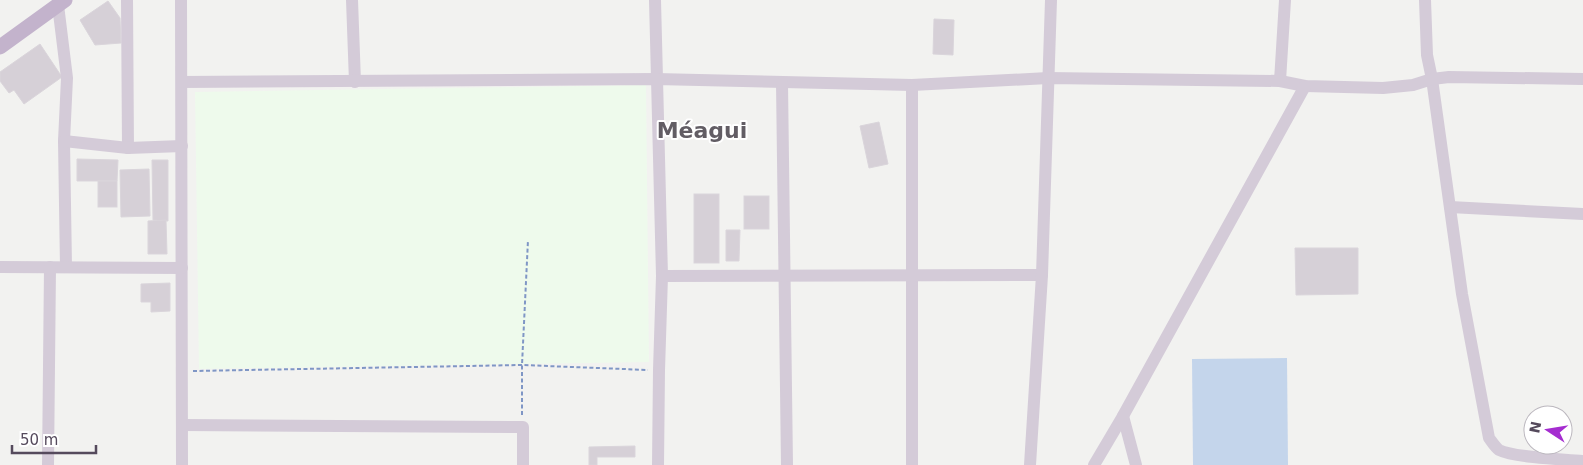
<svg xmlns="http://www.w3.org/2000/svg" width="1583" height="465" viewBox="0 0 1583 465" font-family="'DejaVu Sans',sans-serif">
<rect width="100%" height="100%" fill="#f2f2f0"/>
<path fill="#eefaec" d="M646,85L649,362L199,369L195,92Z"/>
<path fill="#c4d5eb" d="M1287,358L1288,465H1193L1192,359Z"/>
<g fill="#d6d0d7" stroke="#dad5db">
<path d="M108,1L120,18L121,43L95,45L80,20Z"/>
<path d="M934,19L954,20L953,55L933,54Z"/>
<path d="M40,44L62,77L24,104L14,90L9,93L0,81V72Z"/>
<path d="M879,122L888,164L869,168L860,126Z"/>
<path d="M77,159L118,160L117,181H77Z"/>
<path d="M152,160H168V221L153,220Z"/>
<path d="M149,169L150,216L121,217L120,170Z"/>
<rect x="98" y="181" width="19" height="26"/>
<rect x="694" y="194" width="25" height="69"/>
<rect x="744" y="196" width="25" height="33"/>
<path d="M166,220L167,254H148V221Z"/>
<path d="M726,230H740L739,261H726Z"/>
<path d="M1295,248H1358V294L1296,295Z"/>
<path d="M170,283V311L151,312V302H141V284Z"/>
<path d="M635,446V457H597V465H589V447Z"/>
</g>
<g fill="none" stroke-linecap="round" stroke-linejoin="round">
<g stroke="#7f96c5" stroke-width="2" stroke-dasharray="4 2.5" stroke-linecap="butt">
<path d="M193,371L522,365L648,370"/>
<path d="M522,415V365L528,240"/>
</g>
<g stroke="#d4cbd8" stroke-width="12">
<path d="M127,0L128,148"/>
<path d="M181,0L182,465"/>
<path d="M352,0L355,82"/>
<path d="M655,0L662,276L659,370L658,465"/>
<path d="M1425,0L1427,55L1432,79L1462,294L1489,438C1492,442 1495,447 1499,450C1515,458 1563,459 1583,461"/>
<path d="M58,5L67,78L64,141L66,267"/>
<path d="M1280,81L1305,86L1383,88L1413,85L1432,79L1449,77L1583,79"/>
<path d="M182,82L656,79L912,85L1048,78L1280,81L1285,0"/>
<path d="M782,83L787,465"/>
<path d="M912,85V465"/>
<path d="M64,141L128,148L182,146"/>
<path d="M1450,207L1583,214"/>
<path d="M0,267L182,268"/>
<path d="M662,276L1042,275"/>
<path d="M1123,416L1136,465"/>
<path d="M183,425L523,427V465"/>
<path d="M48,465L50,267"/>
<path d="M1030,465L1042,275L1051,0"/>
<path d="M1094,465L1123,416L1305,86"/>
</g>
<path stroke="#c3b3cc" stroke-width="15" d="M0,47L65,0"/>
</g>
<g text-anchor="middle" stroke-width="4" stroke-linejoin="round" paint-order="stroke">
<g font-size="22" font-weight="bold" fill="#625d64" stroke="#fff">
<text x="702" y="138">Méagui</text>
</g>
</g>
<g transform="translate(1548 430) rotate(282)"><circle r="24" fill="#ffffff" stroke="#bbb7be"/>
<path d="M0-4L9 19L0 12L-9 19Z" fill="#a52dd0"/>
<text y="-8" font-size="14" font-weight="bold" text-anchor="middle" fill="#554a5c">N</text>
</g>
<path d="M12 445v8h84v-8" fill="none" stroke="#554a5c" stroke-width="2.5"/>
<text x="20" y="445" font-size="15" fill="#554a5c" stroke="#ffffff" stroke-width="4" paint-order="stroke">50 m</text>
</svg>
